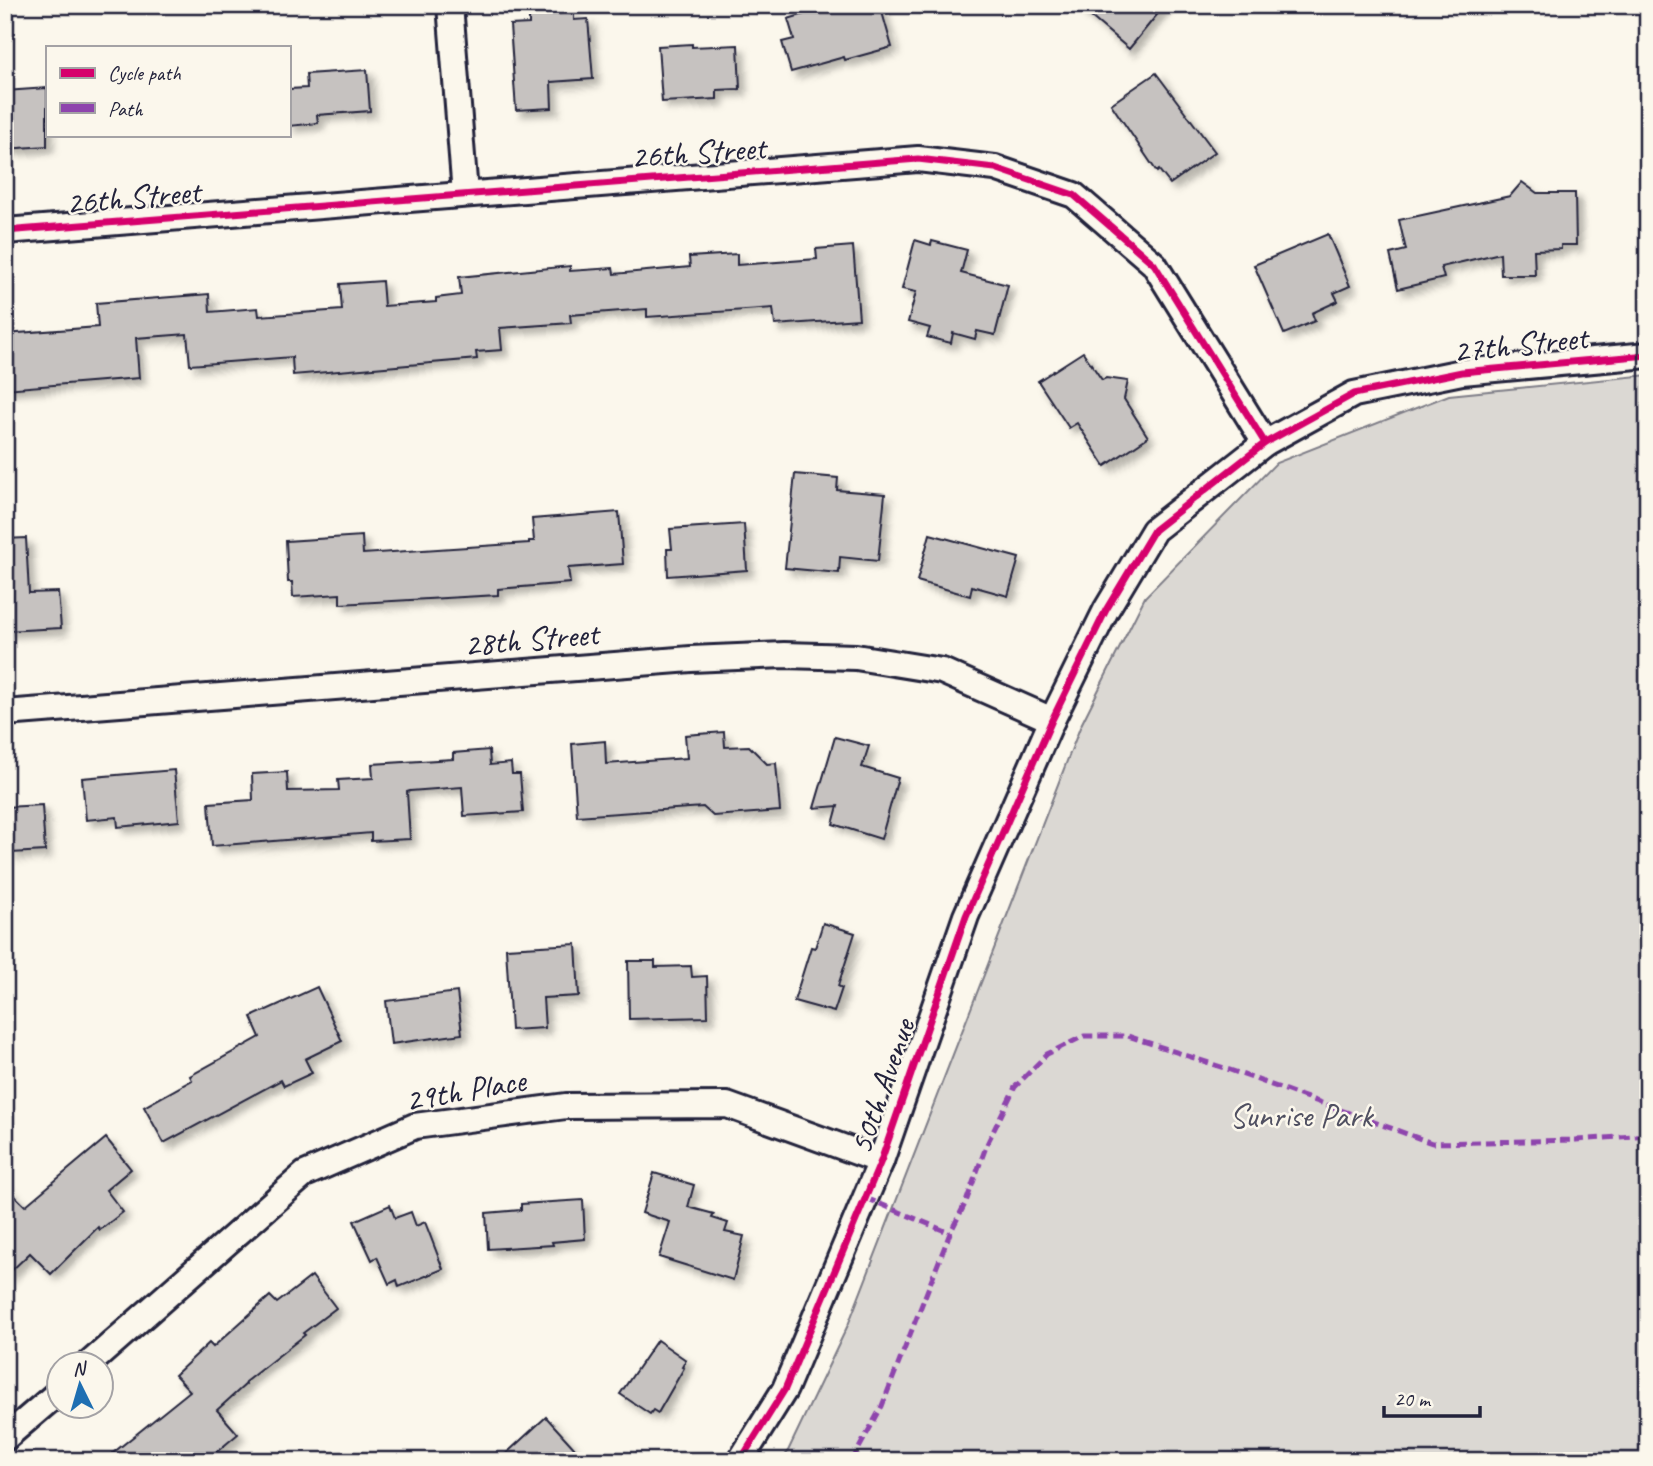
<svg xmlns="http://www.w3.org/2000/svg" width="1653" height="1466" viewBox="0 0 1653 1466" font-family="Caveat,sans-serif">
<defs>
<filter id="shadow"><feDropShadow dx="6" dy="6" stdDeviation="3.5" flood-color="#0004"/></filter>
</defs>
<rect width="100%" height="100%" fill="#fbf7ec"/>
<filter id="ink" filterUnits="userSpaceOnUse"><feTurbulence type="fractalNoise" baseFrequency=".0143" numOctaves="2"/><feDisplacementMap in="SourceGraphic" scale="14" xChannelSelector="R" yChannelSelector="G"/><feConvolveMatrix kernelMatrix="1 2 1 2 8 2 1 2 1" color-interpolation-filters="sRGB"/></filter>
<g filter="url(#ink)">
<path fill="#dbd8d3" stroke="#7e7d87" stroke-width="2" d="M1648,375V1461H781L787,1453L848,1325L1081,725L1145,597L1276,463L1449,395Z"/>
<g fill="#c6c2c0" stroke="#22223b" stroke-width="2" filter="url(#shadow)">
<path d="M834,5H880L892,47L845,60L844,57L791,72L782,42L794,39L788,19Z"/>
<path d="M1077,5H1165L1129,49Z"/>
<path d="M574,12V20L588,19L593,79L551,82L552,108L516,110L510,25L529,24V16Z"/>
<path d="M692,44V47L738,45L740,89L717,90V99L662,102L658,46Z"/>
<path d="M367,70L370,111L317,115L318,123L289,126V89L307,88L306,74Z"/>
<path d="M1156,73L1215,152L1170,184L1159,170L1157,172L1111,104Z"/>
<path d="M47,88V146L5,149V91Z"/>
<path d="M1522,182L1537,193H1575L1576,245H1561V249L1534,250L1535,275H1501L1500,253L1441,267L1444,278L1398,289L1390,254L1406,250L1399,220L1510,196Z"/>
<path d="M1328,234L1350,286L1334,293L1338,301L1312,313L1315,321L1284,334L1254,265Z"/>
<path d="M915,240L931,245L932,241L967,250L961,273L1008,285L995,335L977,331L975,339L953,333L951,343L927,337L930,328L908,322L916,292L902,289Z"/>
<path d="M853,246L859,319L775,325L773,308L647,317V309L570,315L571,323L500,328L502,350L476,352L477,359L293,375L292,357L190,365L187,334L136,338L139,378L5,389V334L98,327L96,303L209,294L210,312L258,308L259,316L342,310L340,284L382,281L384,306L436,302V298L461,295L459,277L570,266V271L613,268L614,274L690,267L689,257L737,254V265L817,259L816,249Z"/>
<path d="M1083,352L1102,380L1106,378L1128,381L1124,399L1148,437L1105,466L1077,423L1069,428L1038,381Z"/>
<path d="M795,474L838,478L837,490L885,494L878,561L840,557L839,573L785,568Z"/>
<path d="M619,512L623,564L568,568L570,583L498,589V595L340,604V594L293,597L292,582H288L286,541L362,536L363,554L529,543V541H534L532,519Z"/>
<path d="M744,524L747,570L668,576L667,549H672L670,529Z"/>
<path d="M930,534L1019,558L1008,596L972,586L970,596L917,581Z"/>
<path d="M26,538L29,593L58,592L61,628L5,631V539Z"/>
<path d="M724,732L725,747L749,746L767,764L776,763L780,811L713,816L703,807L577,816L572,744L605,741L606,764L687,758L685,735Z"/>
<path d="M835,737L869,746L862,767L898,778L881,839L833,824L838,806L814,808Z"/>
<path d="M489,750L490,765L511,763L512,774H520L523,812L464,816L462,787L410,791L407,792L410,839L371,841V833L212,846L209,803L253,800L252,774L287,772L288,791L339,790L338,780L373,778L372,764L453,759V753Z"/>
<path d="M174,770L179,821L118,827L117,817L86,820L82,778Z"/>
<path d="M42,805L45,851L11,853L10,841L5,842V807Z"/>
<path d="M823,923L855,933L838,986L842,988L834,1012L794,1001L811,947L815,948Z"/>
<path d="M576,944L579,996L543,998L545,1028L511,1030L506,948Z"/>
<path d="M628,961H655V967L691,966L692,977L707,976L708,1017L629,1019Z"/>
<path d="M317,987L342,1041L305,1059L312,1073L284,1086L281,1080L164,1143L144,1107L192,1080L190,1076L260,1037L251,1017Z"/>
<path d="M457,992L462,1034L391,1044L386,1001Z"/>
<path d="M106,1138L131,1169L106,1190L123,1212L100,1230L98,1227L51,1274L30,1253L5,1277V1186L25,1206Z"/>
<path d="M654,1173L694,1185L688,1207L714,1214L712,1218L728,1223L725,1232L744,1236L733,1280L659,1257L670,1222L642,1213Z"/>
<path d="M583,1200L585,1239L552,1242L553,1245L488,1249L486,1213L521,1210V1204Z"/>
<path d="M390,1205L395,1218L411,1212L416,1226L425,1222L443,1269L399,1287L397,1280L389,1284L377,1257L372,1260L354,1221Z"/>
<path d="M312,1276L336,1308L303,1333L305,1335L245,1382L246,1384L217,1410L238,1434L206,1461H103L190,1391L175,1375L209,1343L213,1347L270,1296L277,1303Z"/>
<path d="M657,1340L686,1360L682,1367L684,1368L658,1413L653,1410L650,1414L620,1394Z"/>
<path d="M546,1417L586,1461H498Z"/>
</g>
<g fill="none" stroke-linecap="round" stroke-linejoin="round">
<g stroke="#22223b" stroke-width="30">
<g id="minor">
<path d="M450,5L465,194"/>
<path d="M5,231L918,159L995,168L1074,195L1154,264L1265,443"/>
<path d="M5,713L691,659L784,655L856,657L942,671L1052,720"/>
<path d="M89,1364L305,1174L415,1126L566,1106L727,1105L881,1161"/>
<path d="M5,1438L60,1391"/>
<path d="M740,1461L785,1389L881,1161L966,916L1052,720L1106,610L1154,530L1265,443L1354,394L1462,372L1648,355"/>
</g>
</g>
<use href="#minor" stroke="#fbf7ec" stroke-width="24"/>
<g stroke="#8e44ad" stroke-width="5" stroke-dasharray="10 5" stroke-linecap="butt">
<path d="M866,1198L950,1233"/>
<path d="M852,1461L882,1406L950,1233L966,1202L987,1144L1015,1087L1047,1054L1084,1036H1128L1230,1070L1432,1143L1576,1140L1648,1135"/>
</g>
<g stroke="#fbf7ec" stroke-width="11">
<g id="cycleway">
<path d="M5,231L918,159L995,168L1074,195L1154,264L1265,443"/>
<path d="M740,1461L785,1389L881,1161L966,916L1052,720L1106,610L1154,530L1265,443L1354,394L1462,372L1648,355"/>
</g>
</g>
<use href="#cycleway" stroke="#d6006c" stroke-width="7"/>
</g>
</g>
<g text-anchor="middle" stroke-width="5" stroke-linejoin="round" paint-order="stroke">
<g font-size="33" fill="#22223b" stroke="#fbf7ec">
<text transform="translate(698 151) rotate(-4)" y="12">26th Street</text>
<text transform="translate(133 196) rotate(-5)" y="12">26th Street</text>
<text transform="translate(1520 343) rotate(-6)" y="12">27th Street</text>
<text transform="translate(531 638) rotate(-5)" y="12">28th Street</text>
<text transform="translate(881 1086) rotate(-71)" y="12">50th Avenue</text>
<text transform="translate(465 1089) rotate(-10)" y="12">29th Place</text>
</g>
<g font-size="33" fill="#505061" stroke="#fbf7ec">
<text x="1301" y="1127">Sunrise Park</text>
</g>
</g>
<rect width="1653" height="1466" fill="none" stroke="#fbf7ec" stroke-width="28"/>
<rect x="14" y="14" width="1625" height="1438" fill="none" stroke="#22223b" stroke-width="2.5" filter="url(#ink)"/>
<rect x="46" y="46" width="245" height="91" fill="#fbf7ec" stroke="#a4a2a5" stroke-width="2"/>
<rect x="60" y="68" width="35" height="10" fill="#d6006c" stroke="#a4a2a5" stroke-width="2"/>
<text x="108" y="80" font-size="21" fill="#22223b">Cycle path</text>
<rect x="60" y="103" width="35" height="10" fill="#8e44ad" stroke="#a4a2a5" stroke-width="2"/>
<text x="108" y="116" font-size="21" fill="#22223b">Path</text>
<g transform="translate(80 1385) rotate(355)"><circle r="33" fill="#fbf7ec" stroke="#a4a2a5" stroke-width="2"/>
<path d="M0-5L12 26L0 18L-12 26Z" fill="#1f6fb2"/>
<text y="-10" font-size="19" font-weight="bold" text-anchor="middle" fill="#22223b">N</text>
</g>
<path d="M1384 1406v10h96v-10" fill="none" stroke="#22223b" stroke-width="3.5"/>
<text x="1394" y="1406" font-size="21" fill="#22223b" stroke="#fbf7ec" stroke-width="5" paint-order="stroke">20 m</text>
</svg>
